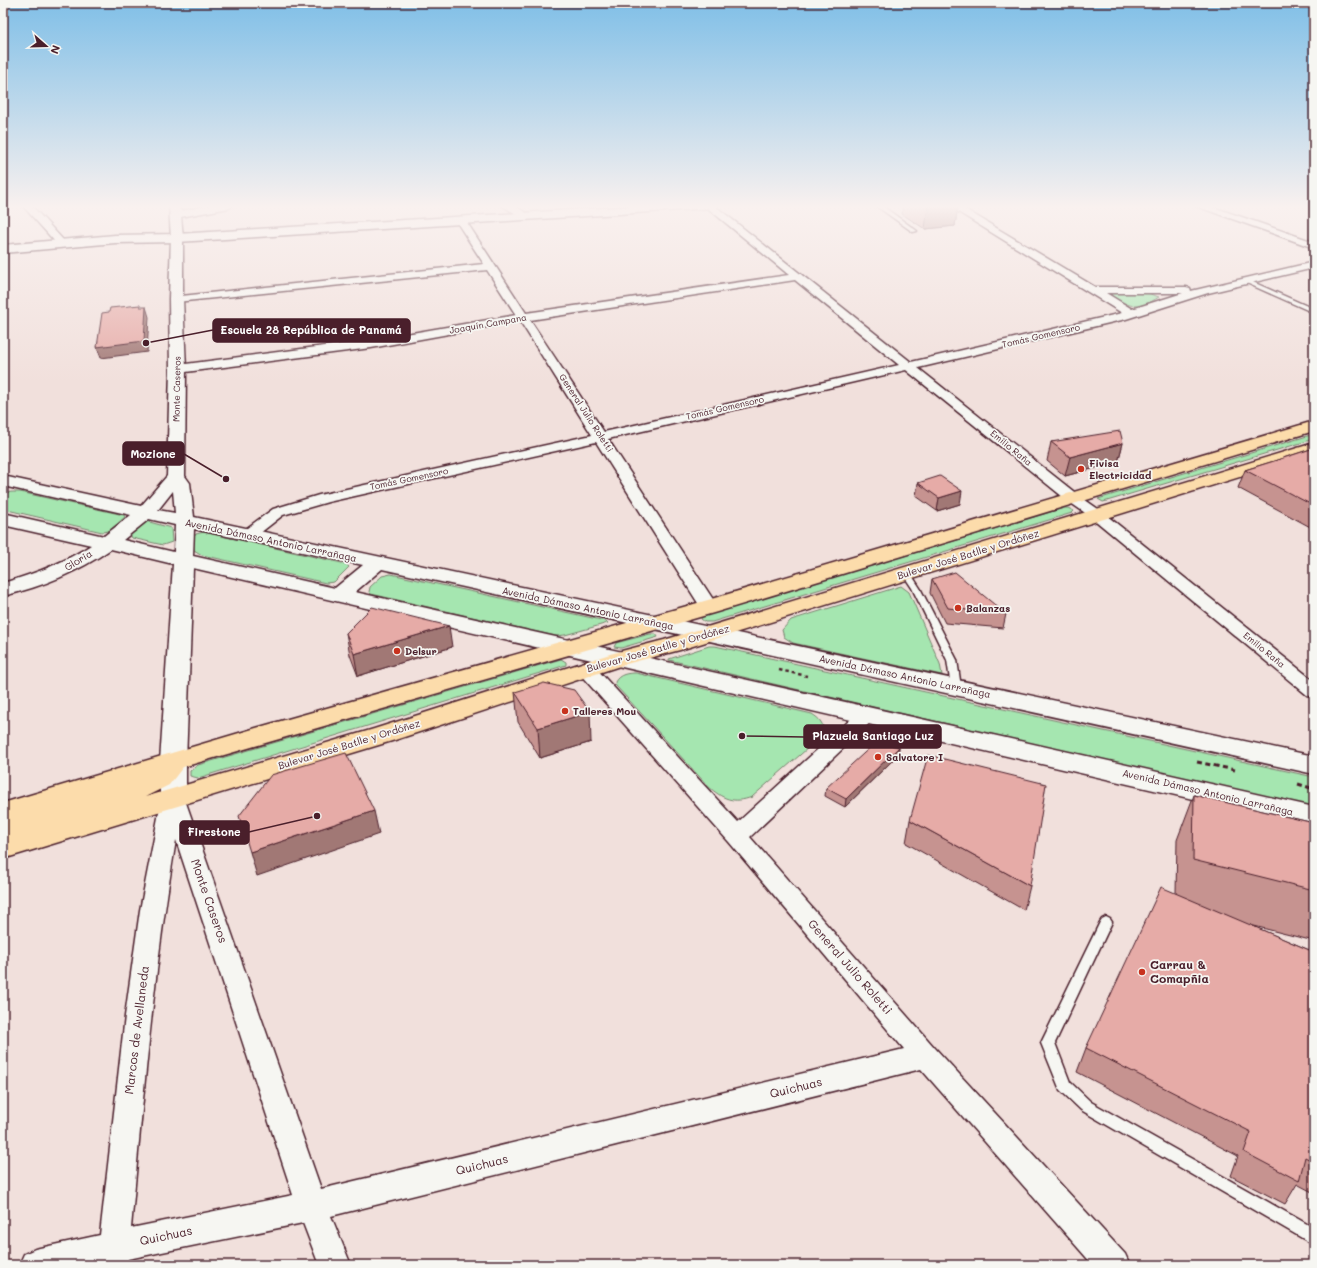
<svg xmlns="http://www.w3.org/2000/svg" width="1317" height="1268" viewBox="0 0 1317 1268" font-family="Mali,sans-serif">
<rect width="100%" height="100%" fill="#f1e0dc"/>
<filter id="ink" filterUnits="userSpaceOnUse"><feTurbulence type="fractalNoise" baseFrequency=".025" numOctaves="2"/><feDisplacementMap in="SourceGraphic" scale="8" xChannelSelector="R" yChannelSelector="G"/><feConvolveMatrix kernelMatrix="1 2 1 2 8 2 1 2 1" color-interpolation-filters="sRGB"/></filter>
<g filter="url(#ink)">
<g fill="#a5e6b0" stroke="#78826e">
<path d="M1114,293H1147L1159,297C1138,310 1132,308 1111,296L1110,294Z"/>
<path d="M1314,434V439L1107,501L1103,502L1098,499Z"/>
<path d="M12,492H20L124,515L125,517L109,531L102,532L3,509V493Z"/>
<path d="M1064,508H1068L1074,511L1072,513L712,622H705L701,619L702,617L707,615Z"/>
<path d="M146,521L171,528L172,542L163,545L132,538L130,534Z"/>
<path d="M204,532L346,564L349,567L334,582L326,583L202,555L194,550L193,539L196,534Z"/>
<path d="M391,574L606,621L608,623L565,635L556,636L371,594L369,592L370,587L382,576Z"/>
<path d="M901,586L909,592L940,664L942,675L793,643L784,637L782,630L791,620Z"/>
<path d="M650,634H656L658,637L621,648L614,647L616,643Z"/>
<path d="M709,646H715L1314,777V808L669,660V659Z"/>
<path d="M561,659L566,662V665L198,778L190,776V771L198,765L208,762Z"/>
<path d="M636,673L812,714C820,719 824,724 824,734L752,797C734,804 722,799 708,786L616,686L615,682C619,674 628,673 636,673Z"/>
</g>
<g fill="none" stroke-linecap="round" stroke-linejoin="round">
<g stroke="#4a1f2b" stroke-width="3">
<g id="service">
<path d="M875,205H881L917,231L913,232Z"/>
<path d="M1242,279H1246L1314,309V313L1242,281Z"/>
<path d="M906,570L909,571L920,588L957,660L961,687L959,689L956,690L951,687L947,660L912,588L902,573Z"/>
<path d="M1106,917L1110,919L1112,922L1055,1043L1070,1082L1091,1102L1314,1228V1245L1081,1110L1060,1090L1041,1043L1100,922L1102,919Z"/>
</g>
</g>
<g stroke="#4a1f2b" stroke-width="3">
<g id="minor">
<path d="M22,205H31L64,241L66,243L64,245H58Z"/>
<path d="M212,205H233L229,208L175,218L170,215L175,212Z"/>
<path d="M501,205H513L533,217L531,219H525Z"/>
<path d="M704,205H714L911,362L1122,313L947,205H958L1095,287H1186L1190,288L1191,291L1314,262V268L1208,293L1126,319L918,368L1078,495L1101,511L1314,681V697L1307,695L1091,517L1068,501L906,370L608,439L718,607L715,611L709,612L703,611L596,442L328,502L283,515L255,537L249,539L243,537L241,534L243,531L273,509L319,495L592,435L520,321L371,348L178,373L174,372L172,369L174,366L178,365L371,340L516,315L487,270L176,302L171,299L172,297L484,264L456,221L461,218L466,221L526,313L789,275ZM795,280L899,365L604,432L530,320ZM1106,293H1183L1132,309Z"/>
<path d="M1193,205H1207L1314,242V248Z"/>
<path d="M586,663L593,665L738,822L861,710L868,708L875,710L878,714L875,718L750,837L935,1048L1125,1254L1130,1265H1093L921,1069L331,1216L351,1265H319L303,1223L128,1259V1265H19L24,1254L35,1249L100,1235L125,1016L140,910L162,797L165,792L173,790L181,792L184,797L321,1189L904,1049L729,842L579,673L577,669L579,665ZM176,840L293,1195L131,1228C143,1098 154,968 176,840Z"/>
</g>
</g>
<g stroke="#4a1f2b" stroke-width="3">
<path id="tertiary" d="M169,205H180L183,238V299L186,369L185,476L190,483L194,517L1314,756V774L382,569L355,592L1314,807V827L193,568L186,762V797L182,803L173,806L164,803L160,797V762L173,564L111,549C78,572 42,587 3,596V583C34,574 64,563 91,545L3,525V513L104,536L131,515L3,486V476L141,506L167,476L170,369L169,299L171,238ZM173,491L175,513L158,510ZM149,519L175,525L174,552L123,540ZM194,529L363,565L335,588L193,556Z"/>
</g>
<g stroke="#4a1f2b" stroke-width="3">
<path id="secondary" d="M652,205H718L713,208L177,242L115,243L3,253V245L115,235L177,234Z"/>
</g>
<g stroke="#4a1f2b" stroke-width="3">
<path id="primary" d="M1314,421V431L717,612L183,767L169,785L145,797L374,729L610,654L664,640L1314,443V454L680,650L626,664L392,741L3,859V803L256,728L701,602Z"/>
</g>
<path stroke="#4a1f2b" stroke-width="2.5" stroke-dasharray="3.5 3" stroke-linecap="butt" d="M779,670L807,676"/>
<g stroke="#4a1f2b" stroke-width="3" stroke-dasharray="5 3.5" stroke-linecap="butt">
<path d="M1197,762L1235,770"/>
<path d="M1298,784L1314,789"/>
</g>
<use href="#service" fill="#f6f6f2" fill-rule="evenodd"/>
<use href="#minor" fill="#f6f6f2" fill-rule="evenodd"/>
<use href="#tertiary" fill="#f6f6f2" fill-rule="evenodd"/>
<use href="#secondary" fill="#f6f6f2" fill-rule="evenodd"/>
<use href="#primary" fill="#fcdcab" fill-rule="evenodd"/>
</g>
<g fill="#c69390" stroke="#4a1f2b">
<path d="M903,205H958L955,226L925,229L902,214Z"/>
<path d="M1051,442L1123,443L1118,462L1065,476L1047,461Z"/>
<path d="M1314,448V529L1238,488L1245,470L1274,461Z"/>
<path d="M918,483L960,504L937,511L916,496Z"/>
<path d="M932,579L1006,614L1003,628L945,623L930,593Z"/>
<path d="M346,633L452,647L358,676L350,655Z"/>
<path d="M515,692L591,742L540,758L518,722Z"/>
<path d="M899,747L898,755L845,807L825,796L826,788Z"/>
<path d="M1194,795L1314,823V941L1250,925L1314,952V1193L1297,1184L1285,1204L1231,1176L1238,1156L1077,1072L1086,1048L1176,893L1177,840Z"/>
<path d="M910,820L1030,886L1024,910L906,843Z"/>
</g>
<g fill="#a17875" stroke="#4a1f2b">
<path d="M928,205H958L955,226L925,229Z"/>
<path d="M146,307L149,317L147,352L101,358L97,347Z"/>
<path d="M1123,443L1118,462L1065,476L1070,457Z"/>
<path d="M962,491L960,504L937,511L939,498Z"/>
<path d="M449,626L452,647L358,676L354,654Z"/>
<path d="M590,712L591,742L540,758L538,728Z"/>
<path d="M899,747L898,755L845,807L846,799Z"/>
<path d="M374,811L379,834L257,876L250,852Z"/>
</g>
<g fill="#e6aba7" stroke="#4a1f2b">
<path d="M140,305V307H146L144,341L97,347L102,313L109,312L110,308Z"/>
<path d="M1120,431L1123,443L1070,457L1051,442Z"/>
<path d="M1314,448V506L1245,470L1274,461Z"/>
<path d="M940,476L962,491L939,498L918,483Z"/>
<path d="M955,572L1006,614L948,608L932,579Z"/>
<path d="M372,607L449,626L354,654L346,633Z"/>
<path d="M544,683L574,690L590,712L538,728L515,692Z"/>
<path d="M876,742L899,747L846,799L826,788Z"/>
<path d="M346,753L374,811L250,852L239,816L271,775Z"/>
<path d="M928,755L1046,784L1030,886L910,820Z"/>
<path d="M1194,795L1314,823V890L1193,860Z"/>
<path d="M1161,887L1314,952V1162L1305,1157L1299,1181L1244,1152L1251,1132L1086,1048Z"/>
</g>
</g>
<linearGradient id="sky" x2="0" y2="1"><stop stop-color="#80bfe7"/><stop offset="0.54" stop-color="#f9f1ef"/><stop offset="1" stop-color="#f9f1ef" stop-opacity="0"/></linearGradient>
<rect width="1317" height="383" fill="url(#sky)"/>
<g fill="#c8321e" stroke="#f6f6f2" stroke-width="1.5">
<circle cx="1081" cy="469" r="4"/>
<circle cx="958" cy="608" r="4"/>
<circle cx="397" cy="651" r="4"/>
<circle cx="565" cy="711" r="4"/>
<circle cx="878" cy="757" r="4"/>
<circle cx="1142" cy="972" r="4"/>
</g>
<g text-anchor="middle" stroke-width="3.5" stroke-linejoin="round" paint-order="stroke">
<g font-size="9" fill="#4a1f2b" stroke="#f6f6f2">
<text transform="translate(488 324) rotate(-10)" y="3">Joaquín Campana</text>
<text transform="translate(1041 336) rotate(-13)" y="3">Tomás Gomensoro</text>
<text transform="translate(177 389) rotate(-89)" y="3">Monte Caseros</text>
<text transform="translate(725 408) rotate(-13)" y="3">Tomás Gomensoro</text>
<text transform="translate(586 413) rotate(57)" y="3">General Julio Roletti</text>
<text transform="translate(1011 448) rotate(39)" y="3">Emilio Raña</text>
<text transform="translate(409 479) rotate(-12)" y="3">Tomás Gomensoro</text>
<text transform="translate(1264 650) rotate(39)" y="3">Emilio Raña</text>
</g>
<g font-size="10" font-weight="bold" fill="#4a1f2b" stroke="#f6f6f2" text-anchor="start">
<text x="1089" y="467">Fivisa<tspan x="1089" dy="12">Electricidad</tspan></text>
<text x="966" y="612">Balanzas</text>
<text x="405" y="655">Delsur</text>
<text x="573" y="715">Talleres Mou</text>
<text x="886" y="761">Salvatore I</text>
</g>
<g font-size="10" fill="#4a1f2b" stroke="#f6f6f2">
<text transform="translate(271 540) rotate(12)" y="4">Avenida Dámaso Antonio Larrañaga</text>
<text transform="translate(968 554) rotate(-17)" y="4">Bulevar José Batlle y Ordóñez</text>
<text transform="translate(78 560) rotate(-31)" y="4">Gloria</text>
<text transform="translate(588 608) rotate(12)" y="4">Avenida Dámaso Antonio Larrañaga</text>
<text transform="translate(658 648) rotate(-16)" y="4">Bulevar José Batlle y Ordóñez</text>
<text transform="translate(905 676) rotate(12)" y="4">Avenida Dámaso Antonio Larrañaga</text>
<text transform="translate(349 744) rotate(-17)" y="4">Bulevar José Batlle y Ordóñez</text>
<text transform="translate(1208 792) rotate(13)" y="4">Avenida Dámaso Antonio Larrañaga</text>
</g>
<g font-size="12" fill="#4a1f2b" stroke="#f6f6f2">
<text transform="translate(209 901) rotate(71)" y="4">Monte Caseros</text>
<text transform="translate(850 967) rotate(49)" y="4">General Julio Roletti</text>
<text transform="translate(137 1030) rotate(-83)" y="4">Marcos de Avellaneda</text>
<text transform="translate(796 1088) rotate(-14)" y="4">Quichuas</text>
<text transform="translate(482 1165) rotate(-14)" y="4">Quichuas</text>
<text transform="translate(166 1236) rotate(-12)" y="4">Quichuas</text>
</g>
<g font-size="12" font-weight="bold" fill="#4a1f2b" stroke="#f6f6f2" text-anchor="start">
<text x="1150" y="969">Carrau &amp;<tspan x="1150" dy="14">Comapñia</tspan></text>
</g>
</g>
<path fill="none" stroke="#4a1f2b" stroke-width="1.5" d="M146 343L213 330M226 479L184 454M742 736L804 737M317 816L249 832"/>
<g fill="#4a1f2b" stroke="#f6f6f2" stroke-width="1.5">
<circle cx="146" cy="343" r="4"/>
<circle cx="226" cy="479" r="4"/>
<circle cx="742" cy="736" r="4"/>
<circle cx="317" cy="816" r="4"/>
</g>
<g fill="#4a1f2b" stroke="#4a1f2b" stroke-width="1.5">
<rect x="213" y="319" width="197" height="23" rx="4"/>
<rect x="123" y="442" width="61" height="23" rx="4"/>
<rect x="804" y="725" width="137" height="23" rx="4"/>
<rect x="180" y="821" width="69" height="23" rx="4"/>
</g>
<g font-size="11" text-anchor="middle" font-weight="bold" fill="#fff">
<text x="311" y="334">Escuela 28 República de Panamá</text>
<text x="153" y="458">Mozione</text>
<text x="873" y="740">Plazuela Santiago Luz</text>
<text x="214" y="836">Firestone</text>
</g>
<rect width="1317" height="1268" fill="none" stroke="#f6f6f2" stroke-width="16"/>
<rect x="8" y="8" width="1301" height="1252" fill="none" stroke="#4a1f2b" stroke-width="1.5" filter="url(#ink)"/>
<g transform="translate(46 46) rotate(110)" stroke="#f6f6f2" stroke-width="3" paint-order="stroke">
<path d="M0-3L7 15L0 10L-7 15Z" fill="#4a1f2b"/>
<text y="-6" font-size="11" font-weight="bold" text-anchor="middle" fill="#4a1f2b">N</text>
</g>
</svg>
